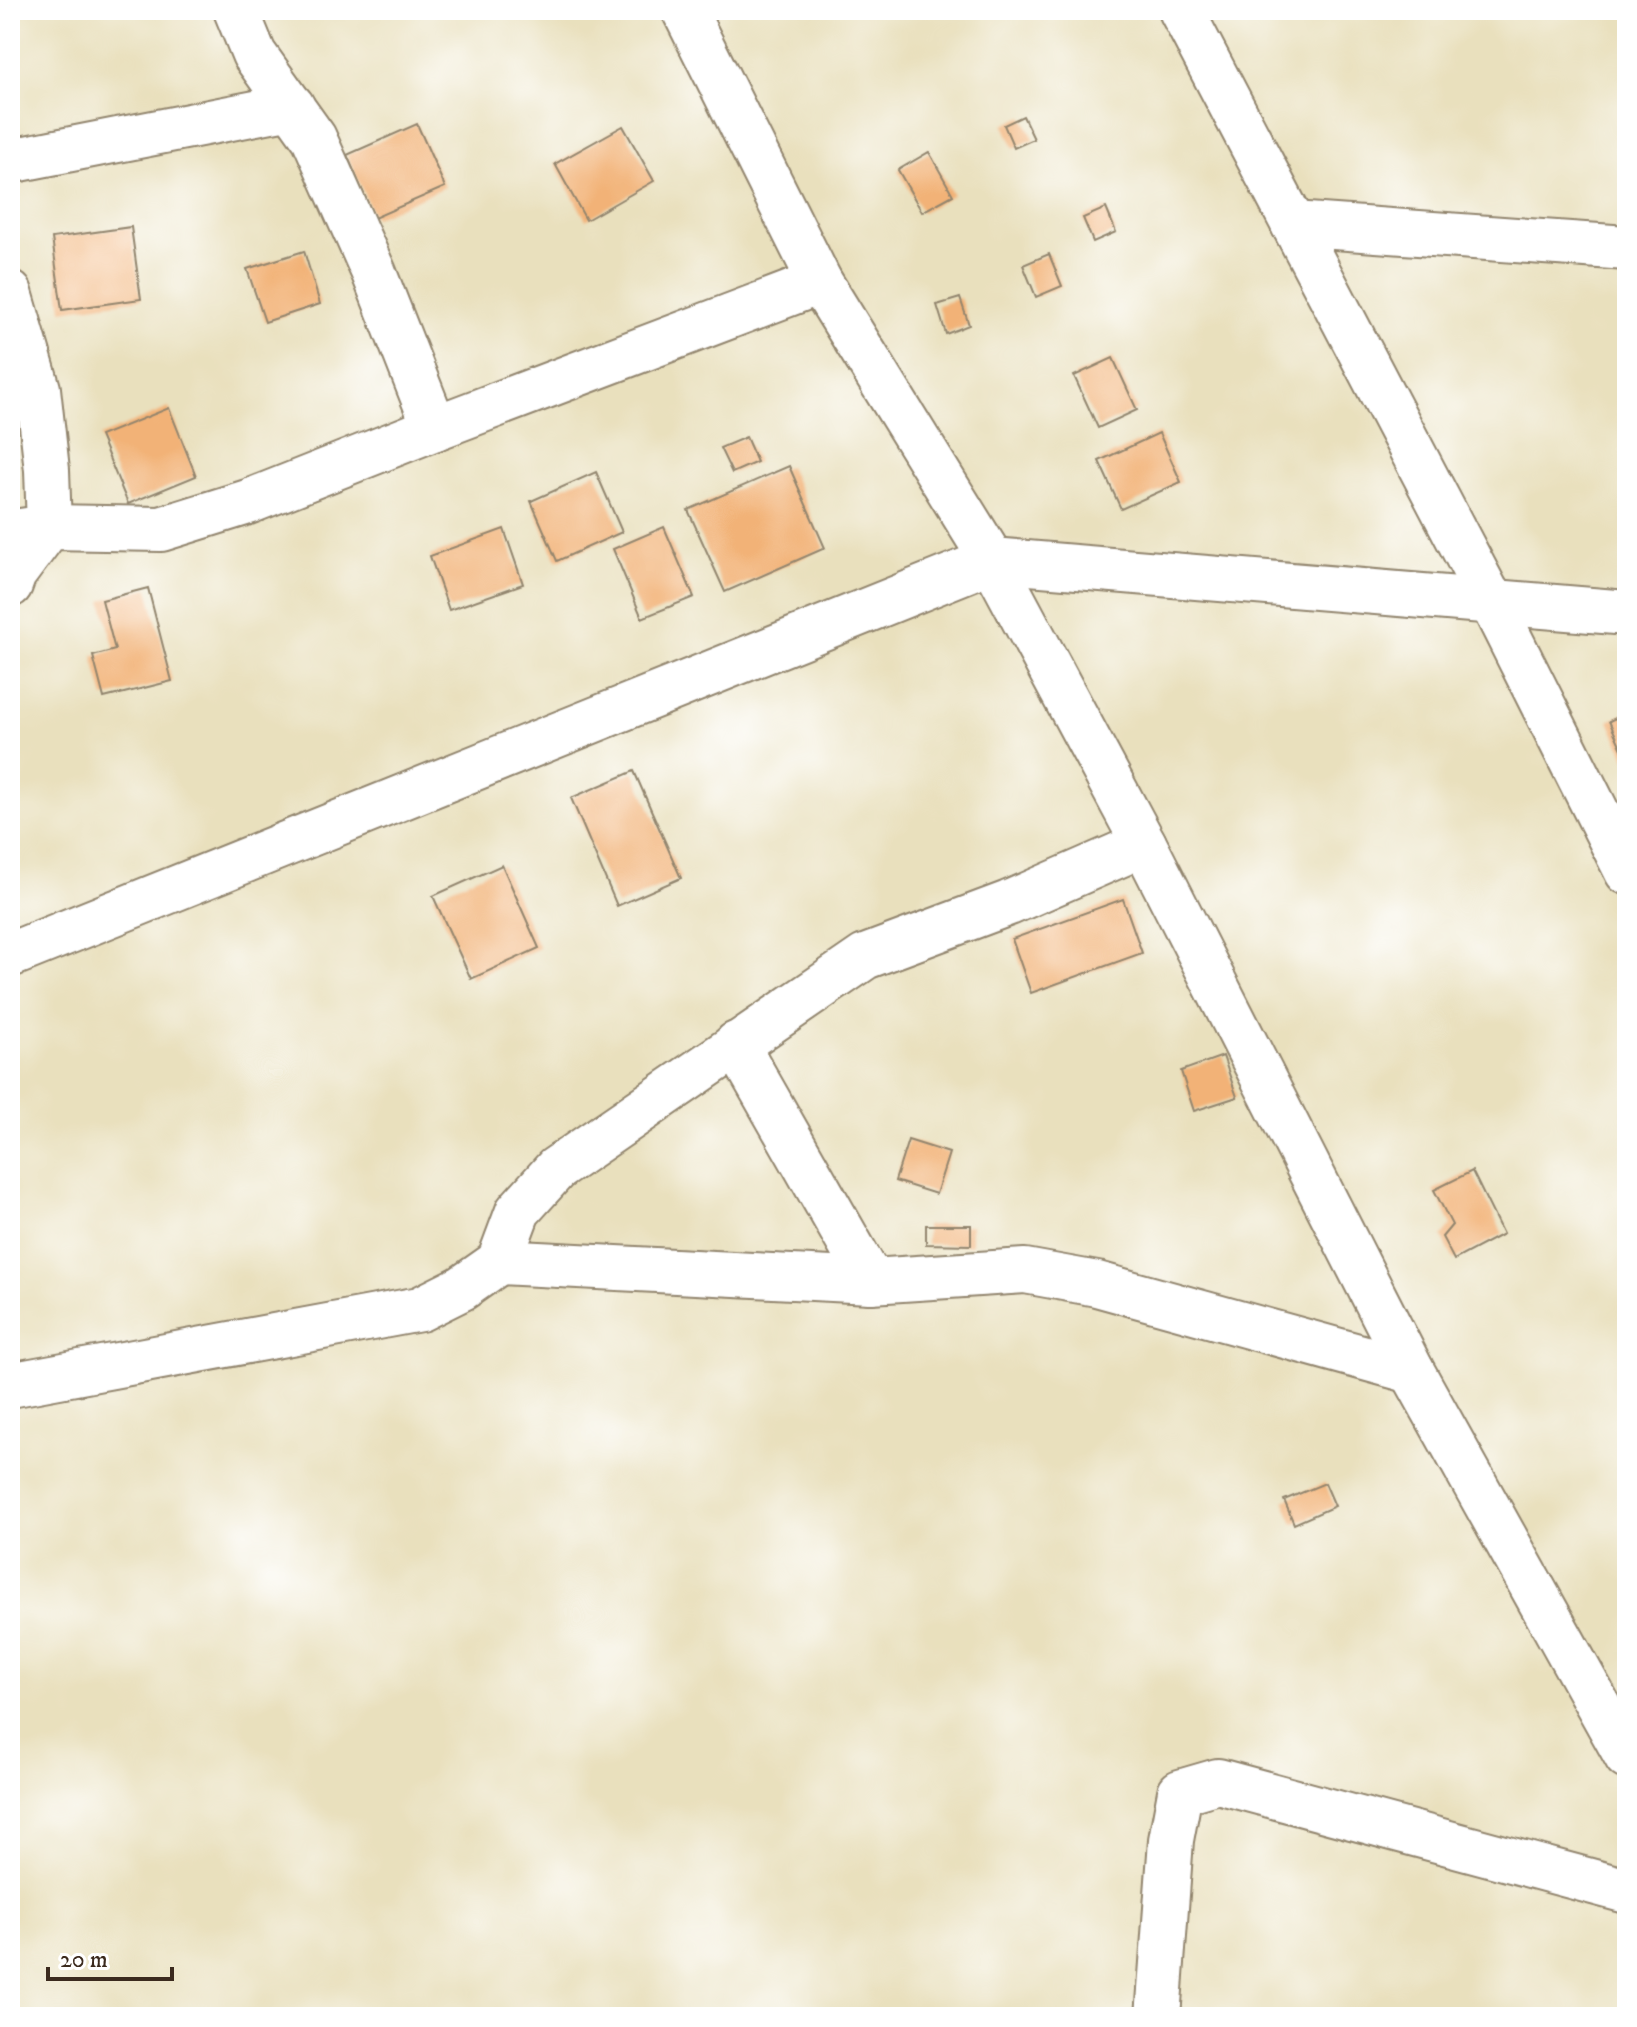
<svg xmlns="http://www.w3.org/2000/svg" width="1637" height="2027" viewBox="0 0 1637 2027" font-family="'IM FELL DW Pica',serif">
<rect width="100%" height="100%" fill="#fff"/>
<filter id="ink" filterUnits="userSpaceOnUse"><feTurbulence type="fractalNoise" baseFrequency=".0125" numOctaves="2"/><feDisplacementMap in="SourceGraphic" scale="16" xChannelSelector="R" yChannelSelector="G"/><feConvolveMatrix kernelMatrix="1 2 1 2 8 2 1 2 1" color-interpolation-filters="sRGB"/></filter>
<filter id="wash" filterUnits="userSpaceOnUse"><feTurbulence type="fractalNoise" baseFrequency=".006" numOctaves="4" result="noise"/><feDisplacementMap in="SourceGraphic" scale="32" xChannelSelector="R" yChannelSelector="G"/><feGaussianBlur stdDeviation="1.8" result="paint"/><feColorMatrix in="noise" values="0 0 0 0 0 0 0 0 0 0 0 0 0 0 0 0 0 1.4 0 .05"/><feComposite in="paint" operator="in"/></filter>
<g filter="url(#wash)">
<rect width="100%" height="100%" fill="#e9e0bd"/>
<g id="blocks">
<g fill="#f2b277">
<path d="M1023,116L1034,139L1014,148L1004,125Z"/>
<path d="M417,124L445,187L374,218L347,155Z"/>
<path d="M623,126L654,181L586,220L555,164Z"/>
<path d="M929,152L953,195L922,212L898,170Z"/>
<path d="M1106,208L1116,232L1093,242L1083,218Z"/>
<path d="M131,227L141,299L62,310L52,238Z"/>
<path d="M304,251L320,304L265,322L247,269Z"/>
<path d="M1049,254L1062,286L1036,297L1023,265Z"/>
<path d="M960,298L969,325L946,334L937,305Z"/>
<path d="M1113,358L1137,410L1098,428L1074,376Z"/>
<path d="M169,408L196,476L128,504L100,436Z"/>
<path d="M1159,433L1181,482L1121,509L1099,461Z"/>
<path d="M746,437L757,462L732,473L720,448Z"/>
<path d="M789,466L825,548L725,592L688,510Z"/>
<path d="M596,472L622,532L557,561L531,501Z"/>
<path d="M664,527L694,597L642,618L613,549Z"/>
<path d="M504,529L523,584L449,610L430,556Z"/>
<path d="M148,588L172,681L104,698L93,656L115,650L102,600Z"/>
<path d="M1627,713V760L1609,721Z"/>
<path d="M634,771L681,878L617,906L571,798Z"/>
<path d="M502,865L539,948L471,979L433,896Z"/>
<path d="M1123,899L1142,953L1031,993L1012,939Z"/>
<path d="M1223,1056L1237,1097L1194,1111L1181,1071Z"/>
<path d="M908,1140L949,1153L936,1194L895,1181Z"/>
<path d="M1472,1171L1503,1234L1454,1260L1442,1237L1452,1225L1434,1190Z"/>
<path d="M926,1225H971V1245L926,1244Z"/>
<path d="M1325,1483L1335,1506L1294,1524L1284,1500Z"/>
</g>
</g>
</g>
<g filter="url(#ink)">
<use href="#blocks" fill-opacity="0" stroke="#92856e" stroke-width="2"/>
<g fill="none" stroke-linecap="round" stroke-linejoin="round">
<g stroke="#92856e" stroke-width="48">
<g id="minor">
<path d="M236,10L254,54L314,138L374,273L435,428"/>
<path d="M684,10L820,282L992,560L1144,844L1412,1371L1627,1757"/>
<path d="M1181,10L1492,603L1627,872"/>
<path d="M10,161L292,106"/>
<path d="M1293,224L1627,248"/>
<path d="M10,293L38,389L47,470L49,527L20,531"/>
<path d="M10,585L14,574L49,527L161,529L248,502L435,428L820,282"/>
<path d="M10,955L992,560L1627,613"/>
<path d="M736,1044L871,1281"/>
<path d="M499,1262L871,1281L1025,1271L1097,1284L1412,1371"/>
<path d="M10,1385L420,1309L462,1288L499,1262L518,1211L556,1169L865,957L1009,903L1144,844"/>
<path d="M1158,2017L1171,1840L1180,1792L1218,1781L1627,1891"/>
</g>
</g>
<use href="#minor" stroke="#fff" stroke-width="44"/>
</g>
</g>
<rect width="1637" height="2027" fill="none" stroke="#fff" stroke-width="40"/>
<path d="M48 1967v12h124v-12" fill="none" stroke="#3b2a1e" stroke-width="4"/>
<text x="60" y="1967" font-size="24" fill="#3b2a1e" stroke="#ffffff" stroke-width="6" paint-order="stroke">20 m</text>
</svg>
